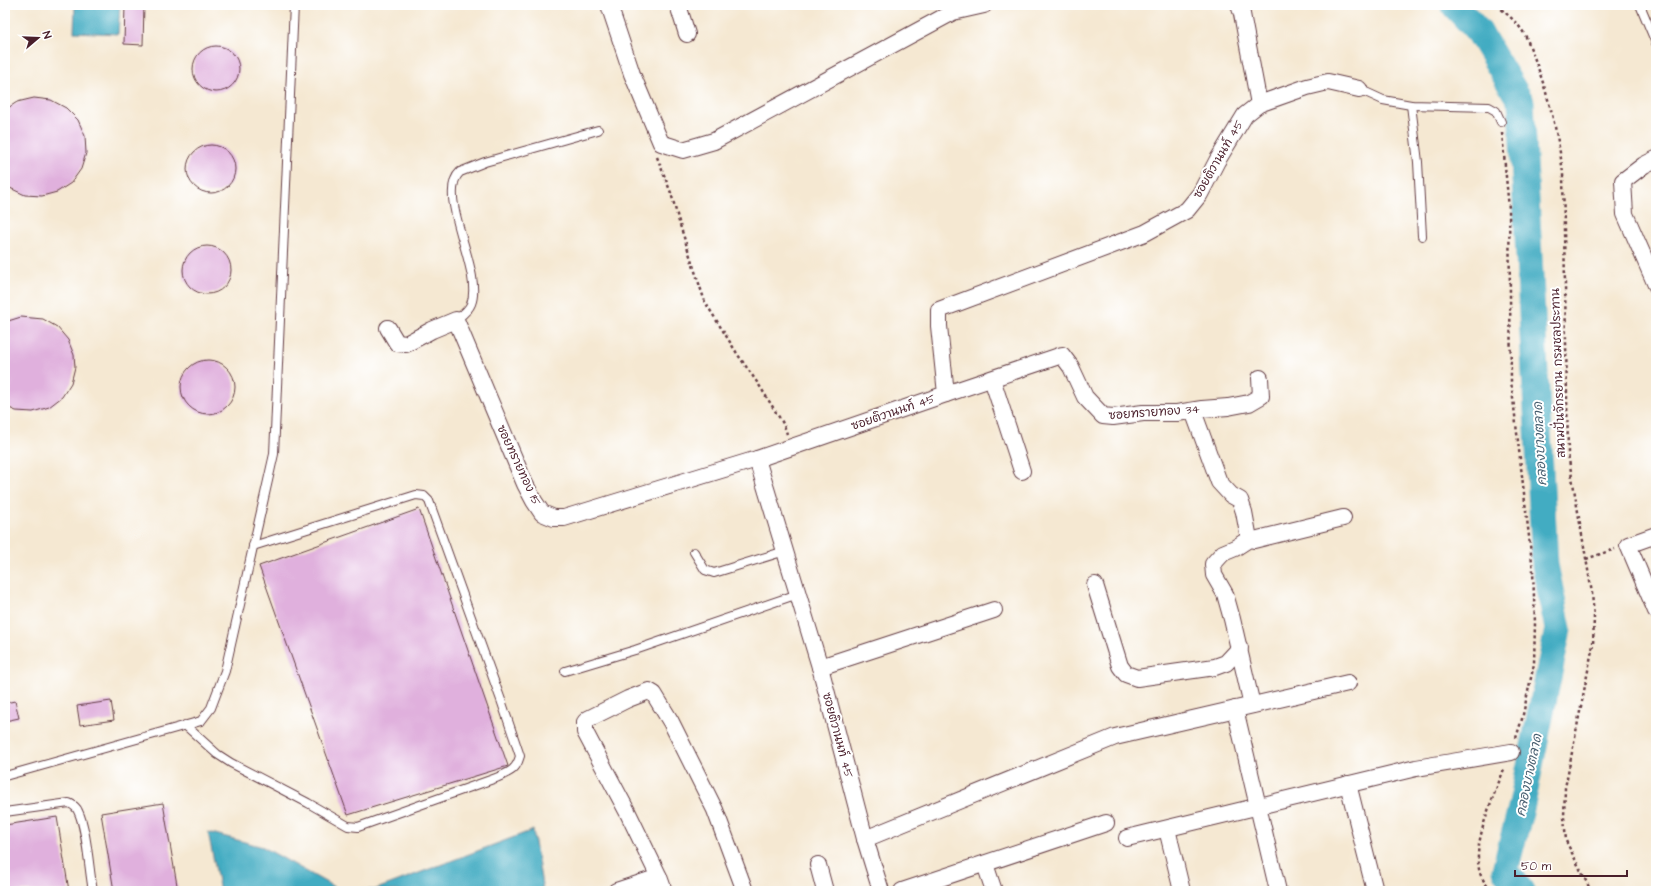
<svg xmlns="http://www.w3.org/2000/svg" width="1661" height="896" viewBox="0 0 1661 896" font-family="'Architects Daughter','Playpen Sans Thai',sans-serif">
<rect width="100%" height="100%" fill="#fff"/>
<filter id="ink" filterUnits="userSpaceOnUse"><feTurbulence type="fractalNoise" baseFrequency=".025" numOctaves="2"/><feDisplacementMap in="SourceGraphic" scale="8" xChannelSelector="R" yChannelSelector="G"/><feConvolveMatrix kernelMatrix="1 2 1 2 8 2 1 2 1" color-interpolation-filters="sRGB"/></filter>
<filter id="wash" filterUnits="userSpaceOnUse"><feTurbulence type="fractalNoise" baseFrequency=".012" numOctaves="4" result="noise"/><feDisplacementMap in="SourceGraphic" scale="16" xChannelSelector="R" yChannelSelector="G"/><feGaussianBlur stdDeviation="0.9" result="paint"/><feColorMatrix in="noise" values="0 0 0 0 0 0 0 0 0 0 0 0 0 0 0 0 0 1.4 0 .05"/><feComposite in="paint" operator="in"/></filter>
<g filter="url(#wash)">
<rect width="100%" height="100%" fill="#f5e8d2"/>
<g fill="#43acc2" stroke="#466676">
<path d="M75,5H120L118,34L74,32Z"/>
<path d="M533,830L543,891H220L208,832L263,847L336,888L374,890Z"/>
</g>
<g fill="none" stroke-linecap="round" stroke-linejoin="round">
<path stroke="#43acc2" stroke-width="27" d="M1454,5L1479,32L1521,102L1545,565L1558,629L1522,804L1505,870L1521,891"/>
</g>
<g id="blocks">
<g fill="#e0b0dd">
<path d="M125,5H144L143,45L124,44Z"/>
<circle cx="216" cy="69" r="23"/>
<path d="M34,98L51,100L66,108L78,120L85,136L86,153L81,169L71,183L57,192L42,196L25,195L10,188L5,183V110L17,102Z"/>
<circle cx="211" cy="169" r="24"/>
<circle cx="207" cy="270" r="24"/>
<path d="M21,317L43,319L57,327L68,340L74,355L75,367L71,383L62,397L49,407L33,412L16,411L5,406V322Z"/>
<circle cx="208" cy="387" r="27"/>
<path d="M419,509L508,766L348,815L259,566Z"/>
<path d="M15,701L19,718L5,721V703Z"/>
<path d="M111,701L114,720L80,725L77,706Z"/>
<path d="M163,803L178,891H114L101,813Z"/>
<path d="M57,817L69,891H5V825Z"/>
</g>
</g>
</g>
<g filter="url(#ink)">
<use href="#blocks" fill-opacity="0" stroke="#643d44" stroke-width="1"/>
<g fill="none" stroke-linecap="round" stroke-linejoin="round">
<g stroke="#643d44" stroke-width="10">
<g id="lane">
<path d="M1640,5L1656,43"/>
<path d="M1359,89L1383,100L1411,105L1489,107L1496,111L1501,122"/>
<path d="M1411,105L1418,162L1422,236"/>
<path d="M456,320C461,316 469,310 471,304C484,271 435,195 460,172L485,162L598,130"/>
<path d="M694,552L705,570L714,573L785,551"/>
<path d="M565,671L635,650L798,594"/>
<path d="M185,725L217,754L231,763L308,803L348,826L358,827L496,778C509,772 516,771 520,756L501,700L429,501L424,496L416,495L253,546"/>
<path d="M5,776L201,721L211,708L225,671L274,454L294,5"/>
<path d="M5,812L69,803C73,805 76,806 78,811C87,829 89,870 93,891"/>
</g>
</g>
<g stroke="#643d44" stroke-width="18">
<g id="street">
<path d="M609,5L632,74L661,143L683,150L714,141L953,12L984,5"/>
<path d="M678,5L687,34"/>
<path d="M1239,5L1242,14L1259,104"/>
<path d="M1656,159L1644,165L1623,181L1625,214L1656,285"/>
<path d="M388,328L397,343L406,344L432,330L456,320L525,484L534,501L542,513L554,518H564L757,459"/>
<path d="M992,379L1022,471"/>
<path d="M946,394L1062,355L1071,367L1085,397L1103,416L1113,417L1143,413H1177L1202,409L1228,407L1249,403L1261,396L1260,378"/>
<path d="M1193,411L1219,482L1231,495L1240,500L1244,512L1249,539"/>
<path d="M1656,535L1628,545L1656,611"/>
<path d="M1095,585L1120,666L1126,674L1137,678L1215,667L1226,663L1240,648"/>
<path d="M820,667L994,610"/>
<path d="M1252,705L1232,619L1225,594L1214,575L1213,564L1223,553L1235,548L1249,539L1254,540L1343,518"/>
<path d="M1235,709L1278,891"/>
<path d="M1348,784L1375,891"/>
<path d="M1167,829L1182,891"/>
<path d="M1127,838L1416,768L1511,752"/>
<path d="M865,839L1115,737L1348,683"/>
<path d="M985,864L994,891"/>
<path d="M818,865L825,891"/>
<path d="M616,891L659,877"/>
<path d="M664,891L659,877L628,813L585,732V722L588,719L628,699L649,691L654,694L671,722L715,810L745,891"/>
<path d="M881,891L865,839L820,667L757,459L946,394L939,326V310L1145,233L1187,210L1200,194L1217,161L1245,115L1259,104L1307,87L1328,82L1359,89"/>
<path d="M902,891L1106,823"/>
</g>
</g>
<g stroke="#643d44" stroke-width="2.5" stroke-dasharray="3 3" stroke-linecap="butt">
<path d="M1497,5C1505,13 1515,20 1521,29C1527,36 1530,48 1534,57C1548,94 1558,133 1563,173L1568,454L1592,593L1594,617L1593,645L1565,788L1564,817L1566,841L1591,891"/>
<path d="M1502,133L1509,209L1511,381L1533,571L1535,623L1534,664L1522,719L1516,738"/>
<path d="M657,157L671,193L679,222L705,302L738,355L759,385L784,425L787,434"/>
<path d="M1586,559L1615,549"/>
<path d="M1491,891C1488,887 1485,883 1482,878C1468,850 1494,796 1504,769"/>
</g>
<use href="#lane" stroke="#fff" stroke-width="8"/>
<use href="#street" stroke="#fff" stroke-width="16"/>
</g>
</g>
<g text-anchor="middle" stroke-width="4" stroke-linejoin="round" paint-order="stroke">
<g font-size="12" fill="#4a1f2b" stroke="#fff">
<text transform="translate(1218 159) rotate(-60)" y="4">ซอยติวานนท์ 45</text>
<text transform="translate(1558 373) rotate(-92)" y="4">สนามปั่นจักรยาน กรมชลประทาน</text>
<text transform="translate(893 412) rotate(-19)" y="4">ซอยติวานนท์ 45</text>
<text transform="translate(1154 412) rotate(-4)" y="4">ซอยทรายทอง 34</text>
<text transform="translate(519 465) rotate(65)" y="4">ซอยทรายทอง 15</text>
<text transform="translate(838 735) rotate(75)" y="4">ซอยติวานนท์ 45</text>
</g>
<g font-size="13" font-style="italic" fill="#475e6f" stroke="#fff">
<text transform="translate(1539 444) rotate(-93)" y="5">คลองบางตลาด</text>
<text transform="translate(1528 775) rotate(-78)" y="5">คลองบางตลาด</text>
</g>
</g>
<rect width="1661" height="896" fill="none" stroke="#fff" stroke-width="20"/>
<g transform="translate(38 38) rotate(71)" stroke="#ffffff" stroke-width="3" paint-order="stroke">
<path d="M0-3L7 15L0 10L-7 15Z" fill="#4a1f2b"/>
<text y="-6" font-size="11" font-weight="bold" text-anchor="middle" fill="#4a1f2b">N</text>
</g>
<path d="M1515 870v6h112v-6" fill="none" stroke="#4a1f2b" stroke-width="2"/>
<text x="1521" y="870" font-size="12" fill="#4a1f2b" stroke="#ffffff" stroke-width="3" paint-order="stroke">50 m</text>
</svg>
